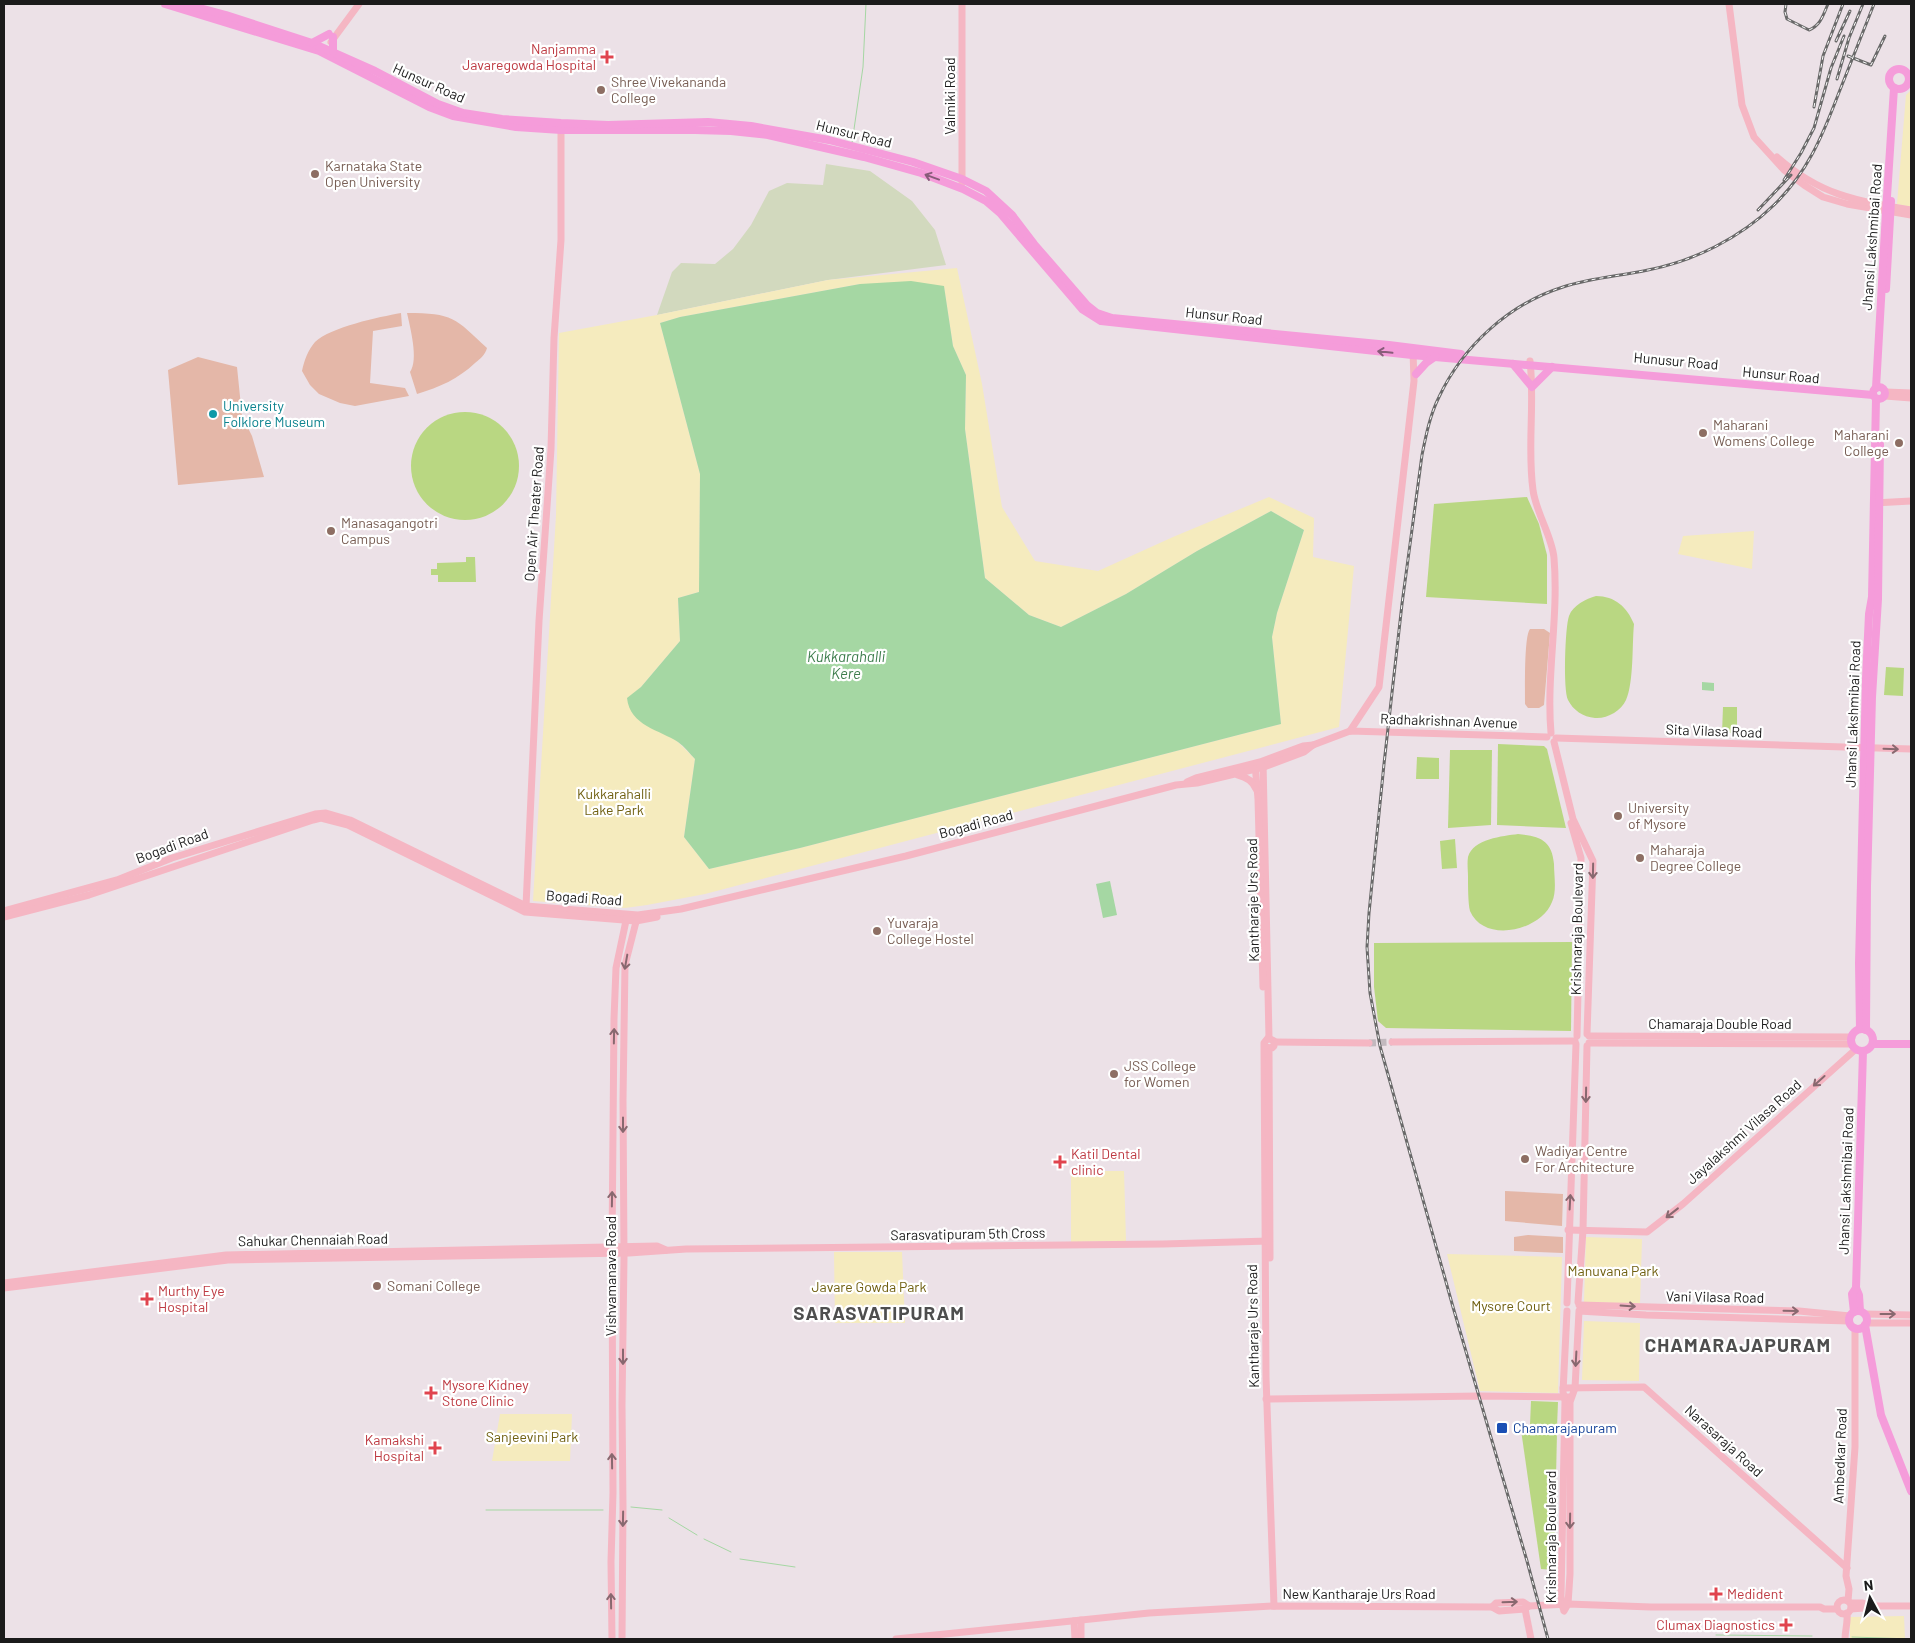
<svg xmlns="http://www.w3.org/2000/svg" width="1915" height="1643" viewBox="0 0 1915 1643" font-family="Barlow,sans-serif">
<rect width="100%" height="100%" fill="#ece1e7"/>
<g fill="#e4b7a8">
<path d="M401,313L402,326L373,331L370,383L405,388L409,396L355,406L340,403L319,394L310,385L302,371C304,361 308,350 315,342C331,327 379,317 401,313Z"/>
<path d="M407,313C453,313 455,318 487,348C485,355 481,358 475,363C458,379 440,387 417,394L410,372C419,360 410,327 407,313Z"/>
<path d="M198,357L237,367L242,416L252,436L264,477L178,485L168,370Z"/>
<path d="M1530,629H1544L1550,633L1544,705L1539,708H1528L1525,704C1525,691 1524,635 1530,629Z"/>
<path d="M1505,1191L1563,1194L1562,1226L1505,1221Z"/>
<path d="M1528,1235L1563,1237V1253L1514,1251V1237Z"/>
</g>
<path fill="#d2d9be" d="M826,164L870,171L912,201L935,230L946,265L828,280L657,315L672,272L681,263L715,264L733,249L751,225L769,191L787,183L823,185Z"/>
<g fill="#f5ebbe" fill-rule="evenodd">
<path d="M1911,90V207L1897,204L1906,95Z"/>
<path d="M957,268L982,384L1002,507L1035,561L1098,571L1173,537L1269,497L1314,518L1313,557L1354,566L1339,727L705,894L647,905L625,908L533,901L556,515L559,333L657,315L828,280ZM860,284L944,287L953,346L966,375L965,429L985,578L1029,615L1061,627L1126,594L1197,551L1271,511L1304,530L1277,613L1272,637L1281,724L800,848L709,869L684,837L695,759L679,743L627,699L641,687L680,641L678,598L699,592L700,474L660,323L680,317Z"/>
<path d="M1754,531L1752,569L1678,554L1683,536Z"/>
<path d="M1071,1171H1124L1126,1241L1071,1242Z"/>
<path d="M1586,1237L1642,1239L1640,1304L1584,1302Z"/>
<path d="M834,1252H902L905,1323H835Z"/>
<path d="M1447,1254L1562,1257L1558,1393L1480,1391Z"/>
<path d="M1584,1321L1640,1323L1639,1381L1582,1380Z"/>
<path d="M500,1414H572L570,1461H492Z"/>
<path d="M1904,1616L1905,1639H1850V1617Z"/>
</g>
<g fill="#b9d782">
<circle cx="465" cy="466" r="54"/>
<path d="M1527,497L1539,524L1547,555V604L1426,597L1434,504Z"/>
<path d="M466,557H475L476,582H438V575H431V569H437V563L466,562Z"/>
<path d="M1596,596C1615,596 1627,607 1634,624C1632,644 1634,682 1626,700C1621,711 1607,719 1595,718C1583,717 1573,710 1568,700C1563,690 1565,627 1569,616C1573,605 1586,599 1596,596Z"/>
<path d="M1886,667L1904,668L1903,696L1884,695Z"/>
<path d="M1723,707H1737V733H1722Z"/>
<path d="M1498,744L1544,746L1547,749L1566,828L1497,825Z"/>
<path d="M1450,750H1492L1491,825L1448,828Z"/>
<path d="M1417,757L1439,758V779H1416Z"/>
<path d="M1518,834C1540,836 1552,840 1554,864C1554,876 1557,891 1552,902C1541,931 1484,944 1470,911C1468,904 1468,884 1468,876C1468,871 1467,863 1468,857C1473,839 1503,836 1518,834Z"/>
<path d="M1455,839L1457,868L1442,869L1440,841Z"/>
<path d="M1572,942L1571,1031L1386,1028L1378,1021L1374,987V943Z"/>
<path d="M1531,1401L1558,1402L1557,1427L1530,1425Z"/>
<path d="M1521,1430L1557,1432L1554,1570L1541,1569Z"/>
</g>
<g fill="#a5d7a3">
<path d="M911,281L944,286L953,346L966,375L965,429L985,578L1029,615L1061,627L1126,594L1197,551L1271,511L1304,530L1277,613L1272,637L1281,724L800,848L709,869L684,837L695,759C690,754 685,747 678,742C660,730 630,726 627,698L641,687L680,641L678,598L699,592L700,474L660,323L680,317L860,284Z"/>
<path d="M1702,682L1714,683V691L1702,690Z"/>
<path d="M1110,881L1117,915L1103,918L1096,884Z"/>
</g>
<g fill="none" stroke-linecap="round" stroke-linejoin="round">
<g stroke="#a5d7a3" stroke-width="1">
<path d="M852,143L863,67L866,4"/>
<path d="M631,1507L662,1510"/>
<path d="M486,1510H603"/>
<path d="M669,1518L697,1535"/>
<path d="M704,1539L731,1552"/>
<path d="M740,1559L795,1567"/>
<path d="M1716,1635L1812,1636"/>
<path d="M1852,1637L1911,1639"/>
</g>
<path stroke="#c2b9be" stroke-width="7" stroke-dasharray="7 3.5" stroke-linecap="butt" d="M1369,1043L1392,1042"/>
<g stroke="#f5b6c3" stroke-width="7">
<path d="M962,4V183"/>
<path d="M1729,4L1742,105L1754,137L1784,170L1804,185L1823,197L1847,204L1911,215"/>
<path d="M331,42L359,4"/>
<path d="M1909,77H1911"/>
<path d="M1909,83H1911"/>
<path d="M1777,157C1820,195 1856,201 1911,210"/>
<path d="M1530,361C1535,404 1527,447 1533,490C1536,513 1552,536 1554,558C1559,617 1546,675 1551,733"/>
<path d="M1886,392L1911,393"/>
<path d="M1885,396L1911,398"/>
<path d="M1874,503L1911,501"/>
<path d="M1350,731L1379,687L1414,381L1413,352"/>
<path d="M1556,738L1911,749"/>
<path d="M1554,742L1573,819L1593,861L1587,1034"/>
<path d="M1263,762L1269,1038"/>
<path d="M1255,764L1258,799L1263,987"/>
<path d="M1238,775C1246,777 1253,781 1256,789"/>
<path d="M1187,782L1196,778L1260,762L1303,746L1313,745"/>
<path d="M1571,823L1581,858L1577,1036"/>
<path d="M526,906L539,621L551,449L554,338L561,240V125"/>
<path d="M4,911L117,880L172,858L315,814L326,813L350,820L526,906L638,915L681,909L906,856L1176,785L1197,783L1264,767L1304,752L1313,745L1350,731L1547,737"/>
<path d="M4,917L89,895L313,820L321,818L348,825L525,912L636,921L657,917"/>
<path d="M1589,1036L1852,1037"/>
<path d="M1275,1042L1369,1043"/>
<path d="M1392,1042L1575,1041"/>
<path d="M1589,1043L1852,1044"/>
<path d="M1265,1047L1272,1048L1274,1046V1041L1268,1038L1264,1043L1266,1377L1274,1606"/>
<path d="M1269,1052L1270,1258"/>
<path d="M1568,1230L1647,1232L1683,1204L1856,1049"/>
<path d="M4,1283L226,1255L657,1246L666,1250"/>
<path d="M4,1288L228,1260L629,1253L686,1249L1163,1244L1269,1241"/>
<path d="M1578,1302L1583,1230L1587,1046"/>
<path d="M1567,1303L1576,1044"/>
<path d="M1579,1305L1799,1311L1850,1316"/>
<path d="M1865,1314L1911,1315"/>
<path d="M1866,1323H1911"/>
<path d="M1563,1388L1644,1387L1847,1568"/>
<path d="M1266,1399L1479,1396L1571,1397"/>
<circle cx="1844" cy="1607" r="7"/>
<path d="M1848,1601L1849,1589L1846,1576L1855,1447V1328"/>
<path d="M1851,1603H1863L1868,1606"/>
<path d="M1492,1607L1499,1611L1525,1609L1529,1606"/>
<path d="M1563,1608L1561,1596L1565,1401L1563,1392L1567,1311"/>
<path d="M1525,1609L1531,1639"/>
<path d="M1851,1609L1864,1608L1868,1606H1911"/>
<path d="M1564,1611L1568,1604L1570,1574V1402L1575,1388L1579,1311L1646,1315L1849,1321"/>
<path d="M1081,1620V1639"/>
<path d="M1074,1621L1075,1639"/>
<path d="M612,1639L611,1562L613,1493L612,1247L614,1019L616,968L627,916"/>
<path d="M622,1639L623,1507L622,1405L624,1257L623,1100L625,965L637,918"/>
<path d="M896,1639L1149,1613L1274,1606L1492,1607L1496,1603L1523,1602L1529,1606L1568,1604L1651,1607H1820L1824,1609H1837"/>
<path d="M1845,1639C1845,1630 1848,1623 1847,1613"/>
</g>
<g stroke="#f59cda" stroke-width="8">
<path d="M165,4L319,51L429,107L453,116L516,127L561,130H695L731,131L768,135L864,157L921,173L963,189L986,201L1000,213L1082,309L1101,321L1412,355L1873,395"/>
<path d="M185,4L226,15L312,43L375,71L438,104L463,113L502,119L561,123L608,125L708,122L751,126L829,140L913,162L962,179L986,191L1012,215L1034,244L1087,305L1097,313L1112,318L1389,345L1461,354"/>
<path d="M312,43L329,34"/>
<path d="M333,51V37"/>
<circle cx="1899" cy="79" r="10"/>
<path d="M1886,289L1891,201"/>
<path d="M1513,364L1532,387L1552,367"/>
<path d="M1416,374L1426,363L1436,356"/>
<circle cx="1879" cy="393" r="6"/>
<path d="M1876,388L1886,212L1894,88"/>
<circle cx="1862" cy="1040" r="11"/>
<path d="M1860,1029L1859,963L1866,679L1869,614L1872,597L1876,399"/>
<path d="M1866,1030L1867,886L1872,697L1878,599L1880,444"/>
<path d="M1873,1044H1911"/>
<path d="M1860,1311L1859,1295L1856,1288L1863,1051"/>
<circle cx="1858" cy="1320" r="9"/>
<path d="M1854,1312L1852,1294L1856,1288"/>
<path d="M1865,1325L1881,1415L1911,1491"/>
</g>
<g stroke="#696969" stroke-width="3">
<g id="rail">
<path d="M1786,4L1785,12L1787,19L1809,30C1821,25 1823,15 1828,4"/>
<path d="M1836,41L1850,11"/>
<path d="M1848,56L1871,65L1885,36"/>
<path d="M1837,79L1849,38L1863,4"/>
<path d="M1814,107L1823,56L1843,4"/>
<path d="M1784,180L1801,153L1814,128L1831,68L1844,36"/>
<path d="M1758,210L1791,175"/>
<path d="M1548,1639L1527,1561L1453,1307L1380,1046L1370,993L1367,947L1369,913L1384,764L1402,604L1422,455C1426,435 1430,415 1439,397C1463,346 1509,304 1563,287C1590,278 1620,276 1648,270C1694,261 1740,238 1774,205C1807,173 1822,137 1838,95C1850,65 1862,34 1874,4"/>
</g>
</g>
<use href="#rail" stroke="#fff" stroke-width="1" stroke-dasharray="4" stroke-linecap="butt"/>
</g>
<defs><path id="oneway-shaft" d="M-6 0H5M1.5-3L5.5 0L1.5 3" fill="none" stroke-width="1.6" stroke-linecap="round" stroke-linejoin="round" transform="scale(1.25)"/></defs>
<g stroke="#885c7a">
<use href="#oneway-shaft" transform="translate(932 177) rotate(-160)"/>
<use href="#oneway-shaft" transform="translate(1385 352) rotate(-174)"/>
</g>
<g stroke="#88686f">
<use href="#oneway-shaft" transform="translate(1891 749) rotate(2)"/>
<use href="#oneway-shaft" transform="translate(1593 871) rotate(91)"/>
<use href="#oneway-shaft" transform="translate(626 962) rotate(100)"/>
<use href="#oneway-shaft" transform="translate(614 1036) rotate(-89)"/>
<use href="#oneway-shaft" transform="translate(1819 1081) rotate(138)"/>
<use href="#oneway-shaft" transform="translate(1586 1095) rotate(91)"/>
<use href="#oneway-shaft" transform="translate(623 1125) rotate(90)"/>
<use href="#oneway-shaft" transform="translate(612 1199) rotate(-89)"/>
<use href="#oneway-shaft" transform="translate(1570 1202) rotate(-87)"/>
<use href="#oneway-shaft" transform="translate(1672 1213) rotate(142)"/>
<use href="#oneway-shaft" transform="translate(1628 1306) rotate(4)"/>
<use href="#oneway-shaft" transform="translate(1791 1311) rotate(1)"/>
<use href="#oneway-shaft" transform="translate(1888 1314)"/>
<use href="#oneway-shaft" transform="translate(623 1357) rotate(90)"/>
<use href="#oneway-shaft" transform="translate(1576 1359) rotate(93)"/>
<use href="#oneway-shaft" transform="translate(612 1461) rotate(-91)"/>
<use href="#oneway-shaft" transform="translate(623 1519) rotate(91)"/>
<use href="#oneway-shaft" transform="translate(1570 1521) rotate(91)"/>
<use href="#oneway-shaft" transform="translate(611 1601) rotate(-91)"/>
<use href="#oneway-shaft" transform="translate(1510 1602) rotate(-2)"/>
</g>
<g fill="#e0444e" stroke="#fff" stroke-width="2">
<path d="M604.5 49.5h5v5h5v5h-5v5h-5v-5h-5v-5h5z"/>
<path d="M1057.5 1154.5h5v5h5v5h-5v5h-5v-5h-5v-5h5z"/>
<path d="M144.5 1291.5h5v5h5v5h-5v5h-5v-5h-5v-5h5z"/>
<path d="M428.5 1385.5h5v5h5v5h-5v5h-5v-5h-5v-5h5z"/>
<path d="M432.5 1440.5h5v5h5v5h-5v5h-5v-5h-5v-5h5z"/>
<path d="M1713.5 1586.5h5v5h5v5h-5v5h-5v-5h-5v-5h5z"/>
<path d="M1783.5 1617.5h5v5h5v5h-5v5h-5v-5h-5v-5h5z"/>
</g>
<g fill="#8d6e63" stroke="#fff" stroke-width="2">
<circle cx="601" cy="90" r="5"/>
<circle cx="315" cy="174" r="5"/>
<circle cx="1703" cy="433" r="5"/>
<circle cx="1899" cy="443" r="5"/>
<circle cx="331" cy="531" r="5"/>
<circle cx="1618" cy="816" r="5"/>
<circle cx="1640" cy="858" r="5"/>
<circle cx="877" cy="931" r="5"/>
<circle cx="1114" cy="1074" r="5"/>
<circle cx="1525" cy="1159" r="5"/>
<circle cx="377" cy="1286" r="5"/>
</g>
<circle fill="#0f9aa8" stroke="#fff" stroke-width="2" cx="213" cy="414" r="5"/>
<rect fill="#1a4fb4" stroke="#fff" stroke-width="2" x="1496" y="1422" width="12" height="12" rx="2.5"/>
<g text-anchor="middle" stroke-width="4.5" stroke-linejoin="round" paint-order="stroke">
<g font-size="14" fill="#be3a42" stroke="#fff" text-anchor="start">
<text x="596" y="54" text-anchor="end">Nanjamma<tspan x="596" dy="16">Javaregowda Hospital</tspan></text>
<text x="1071" y="1159">Katil Dental<tspan x="1071" dy="16">clinic</tspan></text>
<text x="158" y="1296">Murthy Eye<tspan x="158" dy="16">Hospital</tspan></text>
<text x="442" y="1390">Mysore Kidney<tspan x="442" dy="16">Stone Clinic</tspan></text>
<text x="424" y="1445" text-anchor="end">Kamakshi<tspan x="424" dy="16">Hospital</tspan></text>
<text x="1727" y="1599">Medident</text>
<text x="1775" y="1630" text-anchor="end">Clumax Diagnostics</text>
</g>
<g font-size="14" fill="#785e54" stroke="#fff" text-anchor="start">
<text x="611" y="87">Shree Vivekananda<tspan x="611" dy="16">College</tspan></text>
<text x="325" y="171">Karnataka State<tspan x="325" dy="16">Open University</tspan></text>
<text x="1713" y="430">Maharani<tspan x="1713" dy="16">Womens' College</tspan></text>
<text x="1889" y="440" text-anchor="end">Maharani<tspan x="1889" dy="16">College</tspan></text>
<text x="341" y="528">Manasagangotri<tspan x="341" dy="16">Campus</tspan></text>
<text x="1628" y="813">University<tspan x="1628" dy="16">of Mysore</tspan></text>
<text x="1650" y="855">Maharaja<tspan x="1650" dy="16">Degree College</tspan></text>
<text x="887" y="928">Yuvaraja<tspan x="887" dy="16">College Hostel</tspan></text>
<text x="1124" y="1071">JSS College<tspan x="1124" dy="16">for Women</tspan></text>
<text x="1535" y="1156">Wadiyar Centre<tspan x="1535" dy="16">For Architecture</tspan></text>
<text x="387" y="1291">Somani College</text>
</g>
<g font-size="14" fill="#1b1b1b" stroke="#fff">
<text transform="translate(429 83) rotate(24)" y="5">Hunsur Road</text>
<text transform="translate(950 96) rotate(-90)" y="5">Valmiki Road</text>
<text transform="translate(854 134) rotate(14)" y="5">Hunsur Road</text>
<text transform="translate(1872 237) rotate(-86)" y="5">Jhansi Lakshmibai Road</text>
<text transform="translate(1224 316) rotate(6)" y="5">Hunsur Road</text>
<text transform="translate(1676 361) rotate(5)" y="5">Hunusur Road</text>
<text transform="translate(1781 375) rotate(5)" y="5">Hunsur Road</text>
<text transform="translate(534 514) rotate(-86)" y="5">Open Air Theater Road</text>
<text transform="translate(1853 714) rotate(-88)" y="5">Jhansi Lakshmibai Road</text>
<text transform="translate(1449 721) rotate(2)" y="5">Radhakrishnan Avenue</text>
<text transform="translate(1714 731) rotate(2)" y="5">Sita Vilasa Road</text>
<text transform="translate(976 824) rotate(-15)" y="5">Bogadi Road</text>
<text transform="translate(172 846) rotate(-20)" y="5">Bogadi Road</text>
<text transform="translate(584 898) rotate(4)" y="5">Bogadi Road</text>
<text transform="translate(1253 900) rotate(-91)" y="5">Kantharaje Urs Road</text>
<text transform="translate(1577 929) rotate(-89)" y="5">Krishnaraja Boulevard</text>
<text x="1720" y="1029">Chamaraja Double Road</text>
<text transform="translate(1744 1132) rotate(-42)" y="5">Jayalakshmi Vilasa Road</text>
<text transform="translate(1846 1181) rotate(-88)" y="5">Jhansi Lakshmibai Road</text>
<text transform="translate(968 1234) rotate(-1)" y="5">Sarasvatipuram 5th Cross</text>
<text transform="translate(313 1240) rotate(-1)" y="5">Sahukar Chennaiah Road</text>
<text transform="translate(611 1276) rotate(-90)" y="5">Vishvamanava Road</text>
<text transform="translate(1715 1297) rotate(1)" y="5">Vani Vilasa Road</text>
<text transform="translate(1253 1326) rotate(-91)" y="5">Kantharaje Urs Road</text>
<text transform="translate(1724 1441) rotate(42)" y="5">Narasaraja Road</text>
<text transform="translate(1840 1456) rotate(-88)" y="5">Ambedkar Road</text>
<text transform="translate(1551 1537) rotate(-90)" y="5">Krishnaraja Boulevard</text>
<text x="1359" y="1599">New Kantharaje Urs Road</text>
</g>
<g font-size="14" fill="#0d838f" stroke="#fff" text-anchor="start">
<text x="223" y="411">University<tspan x="223" dy="16">Folklore Museum</tspan></text>
</g>
<g font-size="14" fill="#706011" stroke="#fff">
<text x="614" y="799">Kukkarahalli<tspan x="614" dy="16">Lake Park</tspan></text>
<text x="1613" y="1276">Manuvana Park</text>
<text x="869" y="1292">Javare Gowda Park</text>
<text x="1511" y="1311">Mysore Court</text>
<text x="532" y="1442">Sanjeevini Park</text>
</g>
<g font-size="14" fill="#164399" stroke="#fff" text-anchor="start">
<text x="1513" y="1433">Chamarajapuram</text>
</g>
<g font-size="15" font-style="italic" fill="#3f7e4e" stroke="#fff">
<text x="846" y="662">Kukkarahalli<tspan x="846" dy="17">Kere</tspan></text>
</g>
<g font-size="19" font-weight="bold" letter-spacing="1" fill="#4e4e4e" stroke="#fff">
<text x="879" y="1320">SARASVATIPURAM</text>
<text x="1738" y="1352">CHAMARAJAPURAM</text>
</g>
</g>
<rect width="1915" height="1643" fill="none" stroke="#1b1b1b" stroke-width="10"/>
<g transform="translate(1870 1598) rotate(353)" stroke="#ffffff" stroke-width="4" paint-order="stroke">
<path d="M0-4L9 19L0 12L-9 19Z" fill="#1b1b1b"/>
<text y="-8" font-size="14" font-weight="bold" text-anchor="middle" fill="#1b1b1b">N</text>
</g>
</svg>
